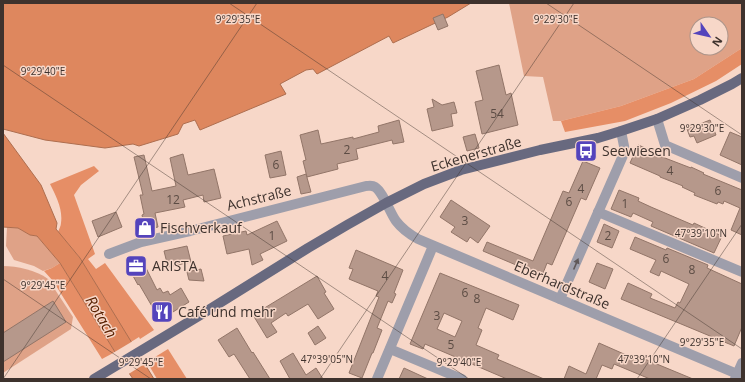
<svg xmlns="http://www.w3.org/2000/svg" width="745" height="382" viewBox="0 0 745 382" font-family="'Open Sans',sans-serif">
<rect width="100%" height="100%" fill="#f7d7c8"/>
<g fill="#dfa287" fill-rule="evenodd">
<path d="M509,3H742V48L694,79L621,106L561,121H553L543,77L524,76ZM697,24H721V48H697Z"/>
<path d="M7,227L18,228L30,235L37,236L60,263L52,268L43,271L34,266L14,260L6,246Z"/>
<path d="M3,266C17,266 36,270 48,279L73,317L71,329L3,373Z"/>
</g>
<g fill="#e68e66">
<path d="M742,48V64L716,81L671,103L625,121L565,132L561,121L621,106L694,79Z"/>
<path d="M94,166L99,171L81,185L74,195L95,254L88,259L96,269L105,263L154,330L140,339L139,337L131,342L80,258L58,232C59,229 61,226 61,223C63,209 56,196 50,184Z"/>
<path d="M60,263L115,352L102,359L53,281L44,271L52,268Z"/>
<path d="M168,349L187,379H157L147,362Z"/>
</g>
<g fill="#de875e" stroke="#ae6e4f">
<path d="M3,3H471L448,17L393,43L389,36L317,74L313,69L306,70L280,84L286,94L200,130L195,120L183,124L178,134L139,146L133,144L105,148L45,140L3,129Z"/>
<path d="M3,133L41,185L57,223L56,229L80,258L154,379H133L115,352L60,263L37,236L30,235L18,228L3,227Z"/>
</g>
<path fill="#f7d7c8" d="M133,341L146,363L127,375L113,353Z"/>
<g fill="#b6988b" stroke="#927568" fill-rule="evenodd">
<path d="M443,14L448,26L438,30L433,18Z"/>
<path d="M499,65L506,95L511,93L518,125L482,134L475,102L483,100L476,71Z"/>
<path d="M432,99L442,105L454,102L457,113L451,114L453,126L432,131L427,109L434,107Z"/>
<path d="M399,120L404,142L393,144L392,140L356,149L358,159L337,164L338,169L307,177L303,161L306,160L300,135L318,130L321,144L353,137V139L379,132L378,126Z"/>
<path d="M710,120L716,135L697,143L694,136L690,137L687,129Z"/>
<path d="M730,132L742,137V165L720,155Z"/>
<path d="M475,134L479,148L467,151L463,137Z"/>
<path d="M638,145L653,151L652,153L691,168V167L704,173L703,174L742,190V235L731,230L740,208L724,201L723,204L718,202L717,204L694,195L695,193L682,187L683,186L660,177V176L630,163Z"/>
<path d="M281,151L286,175L270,178L265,155Z"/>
<path d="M183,154L188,175L214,169L221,198L204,202L203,195L183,200L185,207L155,213L158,227L145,230L142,215L144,214L140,195H143L134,157L144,155L152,191L176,186L170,158Z"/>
<path d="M583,161L600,168L586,200L581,198L552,265L547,263L542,276L483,251L487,242L533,261L563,191L569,193Z"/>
<path d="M306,174L311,192L301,194L297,177Z"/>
<path d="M619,190L639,198L638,201L651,207L693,225L694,223L722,236L714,253L651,226L653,222L633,213L631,217L611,209Z"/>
<path d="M451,200L490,226L478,243L470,237L467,242L451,232L455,227L440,217Z"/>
<path d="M116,212L122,227L98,237L92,221Z"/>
<path d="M277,221L287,241L260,254L263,260L252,265L249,249L227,254L223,236L246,231L247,235Z"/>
<path d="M604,224L619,231L612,248L597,242Z"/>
<path d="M635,237L666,250L667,248L708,265L707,268L742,284V327L734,346L621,299L628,283L652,294L650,298L675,308L678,302L680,303L689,284L661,271L659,276L650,272L656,260L630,249Z"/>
<path d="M187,246L191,262L168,267L164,251Z"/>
<path d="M356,250L403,270L394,293L396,294L392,303L388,301L377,328L382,330L373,353H372L362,378L349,373L379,297L376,296L378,291L349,279L353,269L349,268Z"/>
<path d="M141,258L157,290L160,288L163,293L168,291L170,295L181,288L189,302L160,320L139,284L138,285L127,265Z"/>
<path d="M597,263L613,269L605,289L589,282Z"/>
<path d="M201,269L204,281L189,280L187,272Z"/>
<path d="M440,273L519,305L513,320L486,308L478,328L482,330L476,345L499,355L497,359L544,379H507L425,344L423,349L410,344ZM444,313L462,321L455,337L437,329Z"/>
<path d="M317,276L326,292L324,293L334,309L318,319L308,304L288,316L286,313L271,323L277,332L267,338L253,315Z"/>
<path d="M53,301L66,322L3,362V333Z"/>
<path d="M318,326L326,338L315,345L308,333Z"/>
<path d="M237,328L252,353L253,352L270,379H250L234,354L229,357L218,340Z"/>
<path d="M599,343L633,358L635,355L693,379H650L614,364L612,369L602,365L596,379H564L569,366L586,374Z"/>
<path d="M293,353L306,375L316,368L323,379H290L280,361Z"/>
<path d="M404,368L428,379H399Z"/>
</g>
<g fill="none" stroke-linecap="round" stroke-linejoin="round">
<g stroke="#9e9eab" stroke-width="10">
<path d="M657,119L665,145L742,178"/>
<path d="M598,212L742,272"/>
<path d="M109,254L141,242L190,231L366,186C369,186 372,185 375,187C383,192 390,213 396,221C402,229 409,234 418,239L742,376"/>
<path d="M560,299L625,151L621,131"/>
<path d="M390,349L462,379"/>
<path d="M377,379L433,246"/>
<path d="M735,379L742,363"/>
</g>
<path stroke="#68697f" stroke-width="10" d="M94,379L202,314L308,248L347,225L386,203L424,184L461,170L540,150L598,138L621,131L657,119L700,100L732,84L742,78"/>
</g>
<defs><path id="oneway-solid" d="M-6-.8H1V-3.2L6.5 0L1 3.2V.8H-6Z"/></defs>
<use fill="#605859" href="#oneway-solid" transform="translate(576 264) rotate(-67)"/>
<path fill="none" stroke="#3e322d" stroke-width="1" stroke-opacity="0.45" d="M229,3L742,349M546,3L742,135M3,65L469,379M3,279L151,379M3,379L257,3M320,379L574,3M637,379L742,224"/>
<defs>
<g id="bus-square" transform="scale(1.15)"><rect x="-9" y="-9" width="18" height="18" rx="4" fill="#5444bc" stroke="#f7d7c8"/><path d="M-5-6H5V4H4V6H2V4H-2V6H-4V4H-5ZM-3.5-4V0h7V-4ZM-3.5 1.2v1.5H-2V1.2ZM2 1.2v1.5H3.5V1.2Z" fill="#fff"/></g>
<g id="shop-square" transform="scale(1.15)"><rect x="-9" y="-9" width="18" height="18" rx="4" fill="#5444bc" stroke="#f7d7c8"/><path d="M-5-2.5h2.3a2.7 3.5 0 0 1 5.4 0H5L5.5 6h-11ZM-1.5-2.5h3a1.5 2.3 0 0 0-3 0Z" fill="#fff"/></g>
<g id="office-square" transform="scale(1.15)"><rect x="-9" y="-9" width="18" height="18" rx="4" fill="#5444bc" stroke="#f7d7c8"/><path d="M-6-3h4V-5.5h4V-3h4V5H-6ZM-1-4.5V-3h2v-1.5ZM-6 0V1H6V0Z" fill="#fff"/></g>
<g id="restaurant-square" transform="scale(1.15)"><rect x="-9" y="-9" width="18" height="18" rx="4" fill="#5444bc" stroke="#f7d7c8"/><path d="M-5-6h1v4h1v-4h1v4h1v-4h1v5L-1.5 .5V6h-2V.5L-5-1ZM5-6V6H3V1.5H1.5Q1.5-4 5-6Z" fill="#fff"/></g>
</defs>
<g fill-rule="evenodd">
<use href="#bus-square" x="586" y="151"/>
<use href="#shop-square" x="145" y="228"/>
<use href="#office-square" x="136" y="266"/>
<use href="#restaurant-square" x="162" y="312"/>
</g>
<g text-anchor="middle" stroke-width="3" stroke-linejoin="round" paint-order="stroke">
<g font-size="12" fill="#5c4c44">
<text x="497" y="118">54</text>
<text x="347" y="154">2</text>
<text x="276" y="169">6</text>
<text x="670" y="175">4</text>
<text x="581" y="193">4</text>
<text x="718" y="195">6</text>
<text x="173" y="204">12</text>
<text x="569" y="206">6</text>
<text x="625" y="208">1</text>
<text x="465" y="225">3</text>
<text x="272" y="240">1</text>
<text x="608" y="240">2</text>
<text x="666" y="263">6</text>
<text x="692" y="274">8</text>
<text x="385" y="280">4</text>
<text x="465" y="297">6</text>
<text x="477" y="303">8</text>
<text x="437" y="320">3</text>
<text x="451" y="349">5</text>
</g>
<g font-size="14" fill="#3e322d" stroke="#f7d7c8" text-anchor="start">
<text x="602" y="156">Seewiesen</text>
<text x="160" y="233">Fischverkauf</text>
<text x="152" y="271">ARISTA</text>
<text x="178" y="317">Café und mehr</text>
</g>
<g font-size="14" fill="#3e322d" stroke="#f7d7c8">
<text transform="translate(476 154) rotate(-16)" y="5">Eckenerstraße</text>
<text transform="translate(259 198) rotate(-14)" y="5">Achstraße</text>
<text transform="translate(562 285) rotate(23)" y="5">Eberhardstraße</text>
</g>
<g font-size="15" font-style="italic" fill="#572001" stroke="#f7d7c8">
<text transform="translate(101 317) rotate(59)" y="5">Rotach</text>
</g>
</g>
<g font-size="10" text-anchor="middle" fill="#3e322d" stroke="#f7d7c8" stroke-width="3" stroke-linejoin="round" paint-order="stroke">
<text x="238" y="23">9°29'35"E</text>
<text x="556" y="23">9°29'30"E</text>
<text x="43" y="75">9°29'40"E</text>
<text x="702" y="132">9°29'30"E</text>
<text x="701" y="237">47°39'10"N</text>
<text x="43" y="289">9°29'45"E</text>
<text x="702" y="346">9°29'35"E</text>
<text x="327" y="363">47°39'05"N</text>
<text x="644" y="363">47°39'10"N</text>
<text x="141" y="366">9°29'45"E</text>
<text x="459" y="366">9°29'40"E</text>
</g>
<rect width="745" height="382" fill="none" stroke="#3e322d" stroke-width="8"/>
<g transform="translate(709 36) rotate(124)"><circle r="19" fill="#f7d7c8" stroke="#ad958a"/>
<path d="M0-3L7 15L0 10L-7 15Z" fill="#5444bc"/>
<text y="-6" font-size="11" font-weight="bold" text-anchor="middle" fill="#3e322d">N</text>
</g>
</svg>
